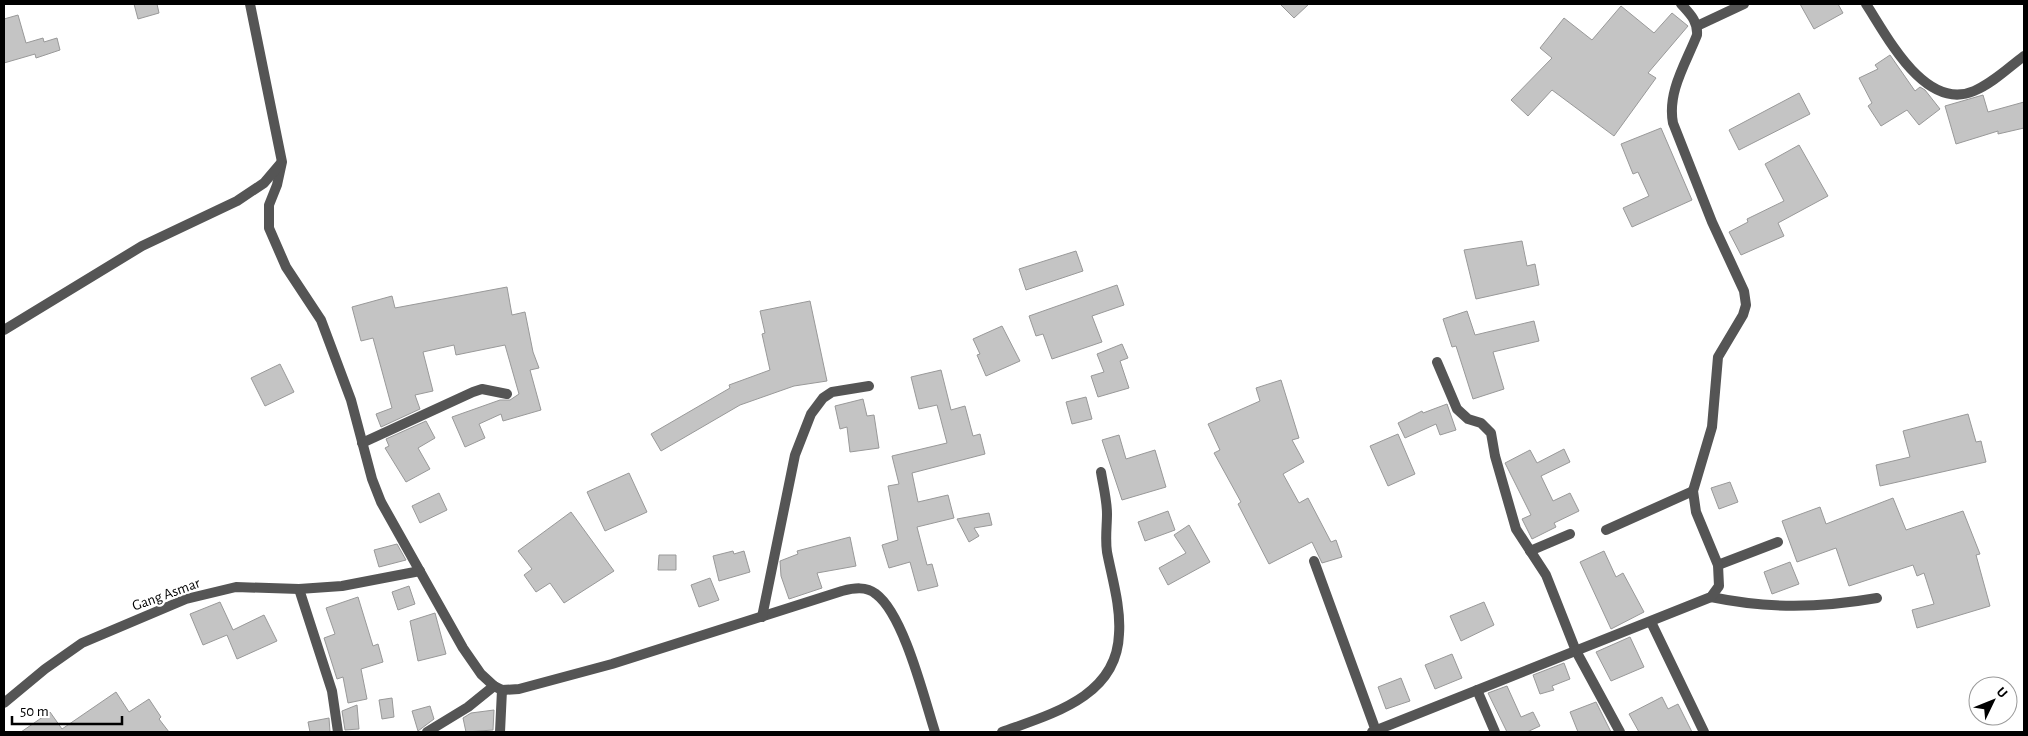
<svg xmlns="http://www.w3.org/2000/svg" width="2028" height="736" viewBox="0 0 2028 736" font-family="'Alegreya Sans',sans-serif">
<rect width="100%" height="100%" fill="#fff"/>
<g fill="#c4c4c4" stroke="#999">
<path d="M134,4H157L159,13L138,19Z"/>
<path d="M1280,4H1309L1294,18Z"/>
<path d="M1800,4H1838L1843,13L1814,29Z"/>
<path d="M1621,6L1654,33L1672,13L1688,26L1648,73L1656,78L1614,136L1552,90L1528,116L1511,100L1552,58L1540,48L1564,18L1592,40Z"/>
<path d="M18,15L26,43L43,38L44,42L57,38L60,50L36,58L35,54L4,63V19Z"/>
<path d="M1890,55L1915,91L1920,87L1925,90L1940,109L1919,125L1907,110L1881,126L1868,106L1872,103L1859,78L1878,69L1875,65Z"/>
<path d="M1799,93L1810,114L1739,150L1729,130Z"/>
<path d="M1983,95L1988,112L2024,102V128L1998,134V131L1956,144L1945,106Z"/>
<path d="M1661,128L1692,200L1632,227L1623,208L1649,196L1638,172L1633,174L1621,144Z"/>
<path d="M1799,145L1828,196L1778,223L1784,236L1741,255L1729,232L1748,222L1747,219L1784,201L1765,164Z"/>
<path d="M1522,241L1527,266L1535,264L1539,285L1476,299L1464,250Z"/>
<path d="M1076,251L1083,271L1026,290L1019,269Z"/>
<path d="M1117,285L1124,305L1092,316L1102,342L1052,359L1043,334L1036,336L1029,316Z"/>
<path d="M507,287L512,315L525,312L533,352L539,368L530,370L541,410L503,421L501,414L479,424L485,438L465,447L452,417L500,400H510L519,394L505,345L456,355L454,345L423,352L433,391L415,395L420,409L381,427L376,414L392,408L373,338L361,341L352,307L392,296L395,308Z"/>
<path d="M810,301L827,381L794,386L740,405L661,451L651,434L730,388L729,385L770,370L762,334L765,333L760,311Z"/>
<path d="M1467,311L1475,335L1534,321L1539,341L1493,352L1504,389L1473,399L1456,346L1452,347L1443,319Z"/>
<path d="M1002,326L1020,361L986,376L977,355L980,354L973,339Z"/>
<path d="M1122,344L1128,358L1120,361L1129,388L1098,397L1091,376L1104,372L1097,354Z"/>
<path d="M280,364L294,392L265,406L251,378Z"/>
<path d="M941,370L951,410L965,406L973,436L980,434L985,454L912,473L918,502L948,495L954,518L917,527L927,565L932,564L938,586L918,591L910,562L889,568L882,545L898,540L888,486L899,484L892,456L947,443L937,405L919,409L911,377Z"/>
<path d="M1281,380L1299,438L1292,440L1304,462L1283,474L1299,503L1308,498L1331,542L1336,540L1342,557L1322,563L1312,542L1269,564L1238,504L1241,502L1214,453L1220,450L1208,424L1260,401L1256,388Z"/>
<path d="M1086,397L1092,419L1072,424L1066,402Z"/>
<path d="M863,399L867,416L874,415L879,448L850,452L847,427L840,429L835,406Z"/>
<path d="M1447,404L1456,430L1440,435L1436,424L1405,438L1398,423L1422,411L1423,413Z"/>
<path d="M1968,414L1976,442L1981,441L1986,462L1880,486L1876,465L1910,457L1903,431Z"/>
<path d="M426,421L435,438L418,448L430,469L406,482L385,448L389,446L386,439Z"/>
<path d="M1398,434L1415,474L1388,486L1370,446Z"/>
<path d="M1119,435L1126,459L1155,450L1166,487L1122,500L1102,440Z"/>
<path d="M1564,449L1570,462L1541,476L1553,501L1570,493L1579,511L1554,523L1556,527L1532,539L1522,519L1531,515L1505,463L1530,450L1537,463Z"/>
<path d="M629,473L647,512L605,531L587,492Z"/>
<path d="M1730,482L1738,502L1719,509L1711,488Z"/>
<path d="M439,493L447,510L420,523L412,506Z"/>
<path d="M1893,498L1906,530L1963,511L1980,554L1976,555L1990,606L1917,628L1912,610L1934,604L1924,573L1917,576L1913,565L1849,586L1836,548L1797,562L1782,521L1820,507L1826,524Z"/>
<path d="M1168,511L1175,530L1145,541L1138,522Z"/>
<path d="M571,512L614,571L564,603L550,583L536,592L524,575L532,569L518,551Z"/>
<path d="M989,513L992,525L974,528L979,536L969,542L957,519Z"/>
<path d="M1189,525L1210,562L1168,585L1159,568L1186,553L1174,535Z"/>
<path d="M850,537L856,566L817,573L822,588L789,599L781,576L780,561L798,554L797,551Z"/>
<path d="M397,544L406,560L379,567L374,550Z"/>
<path d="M733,551L734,554L744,551L750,572L719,581L713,556Z"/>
<path d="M1604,551L1616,577L1623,573L1644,612L1611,629L1580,562Z"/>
<path d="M659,555H676V570H658Z"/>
<path d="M1790,562L1799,584L1772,594L1764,572Z"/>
<path d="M710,578L719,600L699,607L691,585Z"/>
<path d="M409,586L415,604L398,610L392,592Z"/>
<path d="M358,597L373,646L378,644L383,662L361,669L367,699L348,703L343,677L337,679L324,638L335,634L326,608Z"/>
<path d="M220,602L233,630L264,615L277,641L237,659L227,635L203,645L190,614Z"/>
<path d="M1484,602L1494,625L1461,641L1450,616Z"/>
<path d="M435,613L446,654L418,661L410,621Z"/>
<path d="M1630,637L1644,667L1611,681L1596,652Z"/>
<path d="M1452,654L1462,678L1435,689L1425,665Z"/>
<path d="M1564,663L1570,679L1552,686L1554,690L1540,694L1533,675Z"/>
<path d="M1401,678L1410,701L1386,709L1378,687Z"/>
<path d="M1507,686L1521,717L1533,712L1540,726L1527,732H1507L1488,693Z"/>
<path d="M116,692L129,712L149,699L161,717L159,719L169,732H21L50,712L62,729Z"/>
<path d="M1662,697L1668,709L1678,704L1692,732H1639L1629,714Z"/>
<path d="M392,698L394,717L382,719L379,700Z"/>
<path d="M1596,702L1611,732H1578L1570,712Z"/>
<path d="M357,705L359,729L345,730L342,711Z"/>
<path d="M430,706L434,719L418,731L412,711Z"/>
<path d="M494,710L493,730L466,732L463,718L471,713Z"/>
<path d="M329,718L330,732H310L308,722Z"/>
</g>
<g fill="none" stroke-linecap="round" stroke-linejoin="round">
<g stroke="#555" stroke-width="10">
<path d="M250,4L282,162L277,185L269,205V228L286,267L321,320L351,400L372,479L381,502L463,648L481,674L494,686L502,690L519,689L612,664L842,591C854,588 866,586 876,594C904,615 924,698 935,732"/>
<path d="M1866,4C1887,36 1925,112 1974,91C1993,83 2008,68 2024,56"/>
<path d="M1697,26L1744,4"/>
<path d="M4,330L142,246L237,201L264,183L281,163"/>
<path d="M1437,362L1457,409L1468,419L1481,423L1491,433L1495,456L1516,529L1546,575L1576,651L1620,732"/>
<path d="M362,443L473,392L482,389L507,394"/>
<path d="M1606,530L1693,491"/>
<path d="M1530,551L1570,534"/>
<path d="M1314,561L1376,731"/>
<path d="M1718,565L1778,542"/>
<path d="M299,589L332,691L338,732"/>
<path d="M1711,597C1769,609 1819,608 1877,598"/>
<path d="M762,617L795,455L811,414L823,398L832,392L869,386"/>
<path d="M1651,622L1704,732"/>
<path d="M1477,690L1495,732"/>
<path d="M4,703L45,669L82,643L186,599L236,587L299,589L342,586L420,571"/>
<path d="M427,732L468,707L494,686"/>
<path d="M500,732L502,690"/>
<path d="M1002,732C1051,714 1117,697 1119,634C1121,607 1112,578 1107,552C1105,539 1107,526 1107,514C1107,500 1103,485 1101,472"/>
<path d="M1372,732L1711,597L1719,586L1718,565L1696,512L1693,491L1712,427L1718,357L1743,315L1746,305L1744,291L1712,222L1673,123C1667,92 1686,63 1697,35C1698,21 1690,14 1681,4"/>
</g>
</g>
<g text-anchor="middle" stroke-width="4.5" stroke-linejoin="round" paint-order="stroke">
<g font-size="15" fill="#000" stroke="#fff">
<text transform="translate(166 594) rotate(-20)" y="5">Gang Asmar</text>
</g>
</g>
<rect width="2028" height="736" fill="none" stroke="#000000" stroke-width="10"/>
<g transform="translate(1993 701) rotate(47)"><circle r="24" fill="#ffffff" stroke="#999999"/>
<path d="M0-4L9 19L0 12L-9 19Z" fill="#000000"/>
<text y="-8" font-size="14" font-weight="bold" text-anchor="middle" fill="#000000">U</text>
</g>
<path d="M12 716v8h110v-8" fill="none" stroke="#000000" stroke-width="2.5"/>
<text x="20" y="716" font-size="15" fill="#000000" stroke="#ffffff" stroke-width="4" paint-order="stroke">50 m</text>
</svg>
